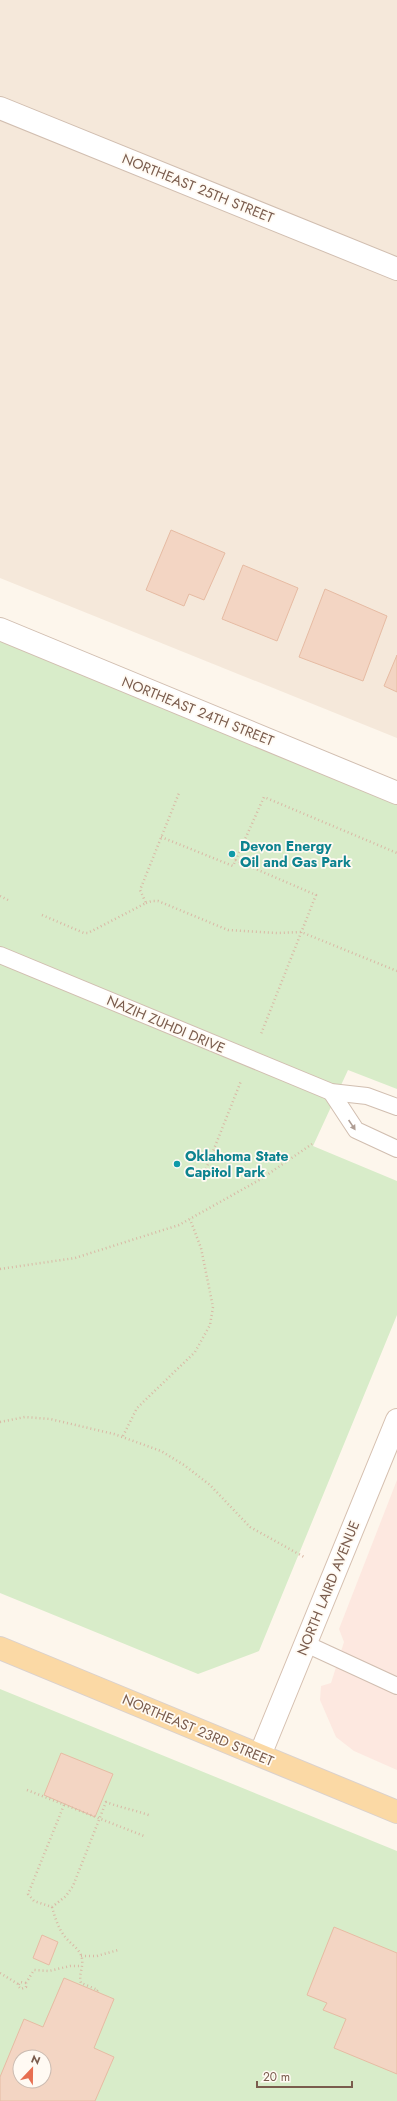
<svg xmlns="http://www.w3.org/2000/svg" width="397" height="2101" viewBox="0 0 397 2101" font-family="Jost,sans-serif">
<rect width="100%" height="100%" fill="#fdf6ec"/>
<path fill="#f5e8da" d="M0,0H397V738L0,578Z"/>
<path fill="#fde8e0" d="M397,1480V1770L354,1751L336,1737L320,1700L321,1686L331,1683L344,1642L339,1629Z"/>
<g fill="#d8ecc9" fill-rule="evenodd">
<path d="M0,640L397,803V1089L348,1070L313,1146L397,1181V1315L259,1651L198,1674L0,1593Z"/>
<path d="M0,1689L397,1851V2101H0ZM20,2057H44V2081H20Z"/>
</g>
<g fill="#f3d5c3" stroke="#e6bba3" fill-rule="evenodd">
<path d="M171,530L225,553L204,600L189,594L184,606L146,590Z"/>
<path d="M243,565L298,588L277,641L222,619Z"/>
<path d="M325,589L387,616L363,681L299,657Z"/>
<path d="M397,655V692L384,686Z"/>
<path d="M61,1753L113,1774L95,1817L44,1795Z"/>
<path d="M334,1927L397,1953V2074L334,2048L346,2019L323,2010L327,2003L307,1995Z"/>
<path d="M42,1935L58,1942L49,1965L33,1958Z"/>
<path d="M64,1978L114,1999L94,2048L114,2057L95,2101H0V2077L24,2019L43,2027ZM20,2057H44V2081H20Z"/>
</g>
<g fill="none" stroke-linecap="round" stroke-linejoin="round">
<g stroke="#d1beb0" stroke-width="18">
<g id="lane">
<path d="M0,955L331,1092L367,1096L397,1107"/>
<path d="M331,1092L356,1130L397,1149"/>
<path d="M306,1644L397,1686"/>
</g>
</g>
<g stroke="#d1beb0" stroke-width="24">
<g id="street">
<path d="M0,108L397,269"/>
<path d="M0,629L397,793"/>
</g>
</g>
<g stroke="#d6c0b0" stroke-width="24">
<path id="secondary" d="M260,1755L397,1420"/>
</g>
<g stroke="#dad1cd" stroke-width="24">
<path id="primary" d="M0,1648L397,1812"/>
</g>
<g stroke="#d9b8a5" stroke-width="2.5" stroke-dasharray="1 3" stroke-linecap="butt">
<path d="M161,837L233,866L264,797L397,853"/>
<path d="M235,860L316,895L261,1034"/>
<path d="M0,896L8,900"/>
<path d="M146,903L152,901H158L228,930L277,933L301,932L397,971"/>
<path d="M42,915L84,933H88L146,903L140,890L179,793"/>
<path d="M206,1169L241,1081"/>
<path d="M0,1269L75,1258L179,1225L261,1179L312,1144"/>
<path d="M0,1422L25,1417L50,1419L114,1434L161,1451L184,1465L210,1485L250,1527L304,1557"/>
<path d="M123,1436L137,1408L195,1352L210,1325L213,1307L201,1248L190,1219"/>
<path d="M27,1790L144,1836"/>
<path d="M64,1805L28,1894L34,1901L52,1907L66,1896L73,1886L106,1802C121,1808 136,1810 151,1816"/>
<path d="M52,1907C55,1918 59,1930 66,1938C71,1944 78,1948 81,1955C85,1965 78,1974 81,1983L98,1990L97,1991"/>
<path d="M81,1956H97L118,1950"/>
<path d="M0,1973L18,1984"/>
<path d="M26,1983L20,1982L18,1986L21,1989L26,1987V1983L34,1970L49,1971L70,1966H82"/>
</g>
<use href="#lane" stroke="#fff" stroke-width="16"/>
<use href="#street" stroke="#fff" stroke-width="22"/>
<use href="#secondary" stroke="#fff" stroke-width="22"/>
<use href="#primary" stroke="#fbd9a5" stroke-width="22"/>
</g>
<defs><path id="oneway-solid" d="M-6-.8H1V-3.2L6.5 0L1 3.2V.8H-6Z"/></defs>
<use fill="#af9d94" href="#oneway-solid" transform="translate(352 1125) rotate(56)"/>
<g fill="#0f9aa8" stroke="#fffaf3" stroke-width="1.5">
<circle cx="232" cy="854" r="4"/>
<circle cx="177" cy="1164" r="4"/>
</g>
<g text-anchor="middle" stroke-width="3.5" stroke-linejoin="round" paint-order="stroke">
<g font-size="14" fill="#7a5c4d" stroke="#fffaf3">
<text transform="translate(198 188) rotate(22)" y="5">NORTHEAST 25TH STREET</text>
<text transform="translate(198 711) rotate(22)" y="5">NORTHEAST 24TH STREET</text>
<text transform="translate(166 1024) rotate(23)" y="5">NAZIH ZUHDI DRIVE</text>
<text transform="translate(328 1588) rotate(-68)" y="5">NORTH LAIRD AVENUE</text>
<text transform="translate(198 1730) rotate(23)" y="5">NORTHEAST 23RD STREET</text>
</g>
<g font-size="14" font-weight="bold" fill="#0d838f" stroke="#fffaf3" text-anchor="start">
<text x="240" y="851">Devon Energy<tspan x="240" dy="16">Oil and Gas Park</tspan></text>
<text x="185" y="1161">Oklahoma State<tspan x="185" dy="16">Capitol Park</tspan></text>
</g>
</g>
<g transform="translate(32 2069) rotate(22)"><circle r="19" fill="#fffaf3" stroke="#cabbb1"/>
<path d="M0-3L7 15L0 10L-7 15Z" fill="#e76f51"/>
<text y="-6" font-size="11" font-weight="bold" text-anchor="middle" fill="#7a5c4d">N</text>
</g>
<path d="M257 2081v6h95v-6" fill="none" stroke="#7a5c4d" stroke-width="2"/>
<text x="263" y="2081" font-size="12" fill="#7a5c4d" stroke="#fffaf3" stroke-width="3" paint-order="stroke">20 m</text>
</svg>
